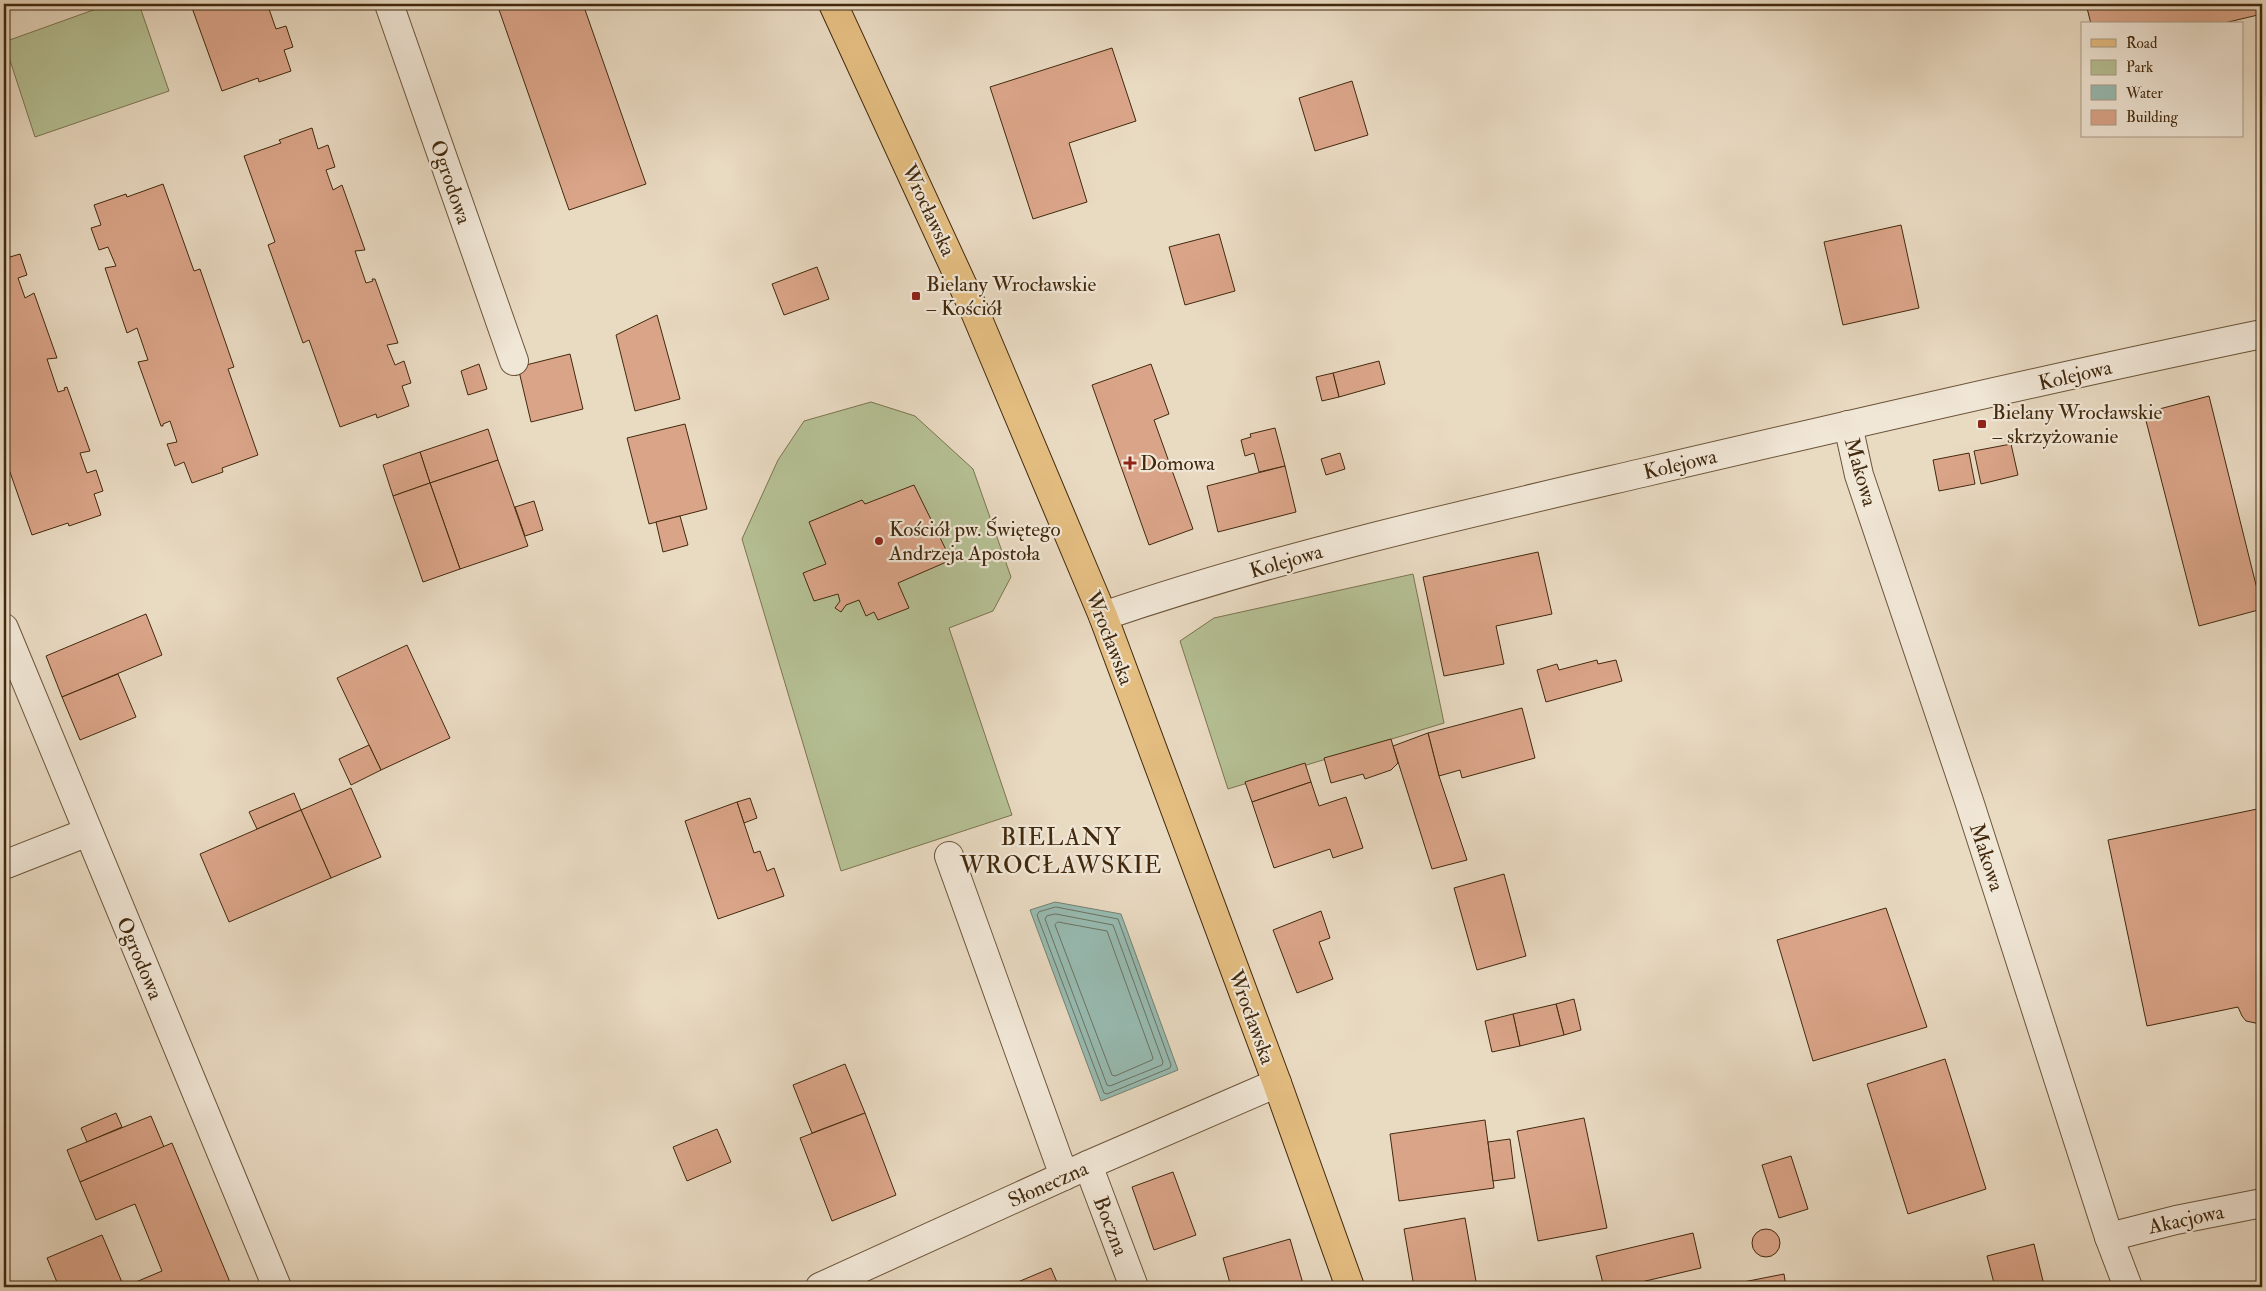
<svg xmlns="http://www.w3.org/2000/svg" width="2266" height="1291" viewBox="0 0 2266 1291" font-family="'IM FELL Double Pica',serif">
<rect width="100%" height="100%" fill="#e9dac2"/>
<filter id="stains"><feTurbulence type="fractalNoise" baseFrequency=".004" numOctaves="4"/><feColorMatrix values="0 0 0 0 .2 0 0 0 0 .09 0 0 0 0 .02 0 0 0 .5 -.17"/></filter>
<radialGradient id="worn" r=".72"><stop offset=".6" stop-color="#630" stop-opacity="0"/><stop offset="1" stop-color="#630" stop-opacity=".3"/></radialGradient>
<g fill="#b5c094" stroke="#7c7450">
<path d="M110,4H139L169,91L35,137L4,42Z"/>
<path d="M871,402L915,416L973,469L1011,577L993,611L949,628L1012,815L841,871L742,539L778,460L804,421Z"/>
<path d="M1413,574L1444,723L1228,789L1180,641L1214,618Z"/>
</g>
<path fill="#97bbb2" stroke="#758170" d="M1055,902L1121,914L1178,1070L1101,1101L1030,910Z"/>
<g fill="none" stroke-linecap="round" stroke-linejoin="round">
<g stroke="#6c7260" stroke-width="1">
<path d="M1056,907L1118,919L1171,1065L1170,1068L1107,1094L1104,1093L1037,915L1039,912Z"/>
<path d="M1056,914L1113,925L1163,1062L1162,1065L1110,1086L1107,1085L1045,919L1047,916Z"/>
<path d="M1058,922L1107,931L1153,1058L1152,1060L1115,1076L1112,1075L1055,925Z"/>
</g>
</g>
<g fill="#daa488" stroke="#42290d">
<path d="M184,4H278L279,7L269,9L276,29L286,26L293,47L284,50L291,71L259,82L258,78L222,91L191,5L185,7Z"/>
<path d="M497,4H583L646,184L569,210Z"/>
<path d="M2086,4H2262V14L2220,24H2091Z"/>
<path d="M1112,48L1136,121L1069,143L1087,202L1033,219L990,87Z"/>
<path d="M1352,81L1368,135L1315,151L1299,98Z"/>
<path d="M312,128L318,149L328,145L335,167L326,170L333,190L342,185L365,250L355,251L366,283L373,281L372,279H375L398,343L387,345L395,365L404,361L411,383L402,386L409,406L377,418L376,414L340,427L309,340L303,343L268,245L275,242L244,156L281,143L279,140Z"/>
<path d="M163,184L194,271L200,269L234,367L228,369L258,455L222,468L223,472L192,483L184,462L175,466L167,444L177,442L170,421L163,424V426H161L138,362L148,360L137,328L127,333L105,268L116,266L108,247L99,250L91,228L101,225L94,205L126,194L127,197Z"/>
<path d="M1901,225L1919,308L1843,325L1824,242Z"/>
<path d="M1219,234L1235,291L1185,305L1169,247Z"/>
<path d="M4,237L10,257L20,254L27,275L18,278L25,298L34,293L57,358L47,359L58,392L65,390L64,388L67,387L90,451L80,453L87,473L96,470L103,491L94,494L101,515L69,526L68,523L32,535L4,455Z"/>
<path d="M817,267L829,299L784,315L772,284Z"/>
<path d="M657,315L680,399L635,411L616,335Z"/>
<path d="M570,354L583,409L531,422L518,367Z"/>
<path d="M1379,361L1385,384L1339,397L1333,373Z"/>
<path d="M479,364L487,389L468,395L461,371Z"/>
<path d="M1151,364L1169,414L1154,420L1193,529L1149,545L1092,385Z"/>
<path d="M1333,373L1339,397L1322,401L1316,377Z"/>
<path d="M2209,396L2262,609L2199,626L2144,413Z"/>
<path d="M685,424L707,509L649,524L627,438Z"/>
<path d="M1275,428L1285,466L1259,472L1254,453L1245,456L1241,440L1251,437L1250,434Z"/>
<path d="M488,429L498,460L430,483L420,452Z"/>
<path d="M2011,444L2018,475L1981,484L1974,451Z"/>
<path d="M420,452L430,483L393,496L383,465Z"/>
<path d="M1340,453L1345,469L1326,475L1321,459Z"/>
<path d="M1969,453L1975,484L1939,491L1933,460Z"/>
<path d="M498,460L528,546L460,569L430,483Z"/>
<path d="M1285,466L1296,512L1218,532L1207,486Z"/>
<path d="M430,483L460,569L423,582L393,496Z"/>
<path d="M914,485L951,560L898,583L909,608L878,620L874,612L866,616L859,600L846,605L841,612L835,608L840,601L838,594L814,601L803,573L826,564L809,522L862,500L865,504Z"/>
<path d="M534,501L543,530L525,536L515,507Z"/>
<path d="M680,516L688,545L663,552L656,522Z"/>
<path d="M1538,552L1552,614L1496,626L1504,664L1444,676L1423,577Z"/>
<path d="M146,614L162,655L62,697L46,656Z"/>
<path d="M407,645L450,738L381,770L337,678Z"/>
<path d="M1597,660L1598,664L1616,660L1622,681L1546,702L1537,670L1557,664L1559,670Z"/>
<path d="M118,674L136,717L80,740L62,697Z"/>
<path d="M1522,708L1535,758L1462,778L1460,770L1439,776L1428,733Z"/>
<path d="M1428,733L1439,776L1467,860L1432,869L1393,746Z"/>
<path d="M1391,739L1398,763L1391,770L1365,779L1363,774L1331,783L1324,758Z"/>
<path d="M369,745L381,770L351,785L339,759Z"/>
<path d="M1305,763L1311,782L1252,802L1245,782Z"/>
<path d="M1311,782L1319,806L1346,797L1363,848L1333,858L1330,849L1274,868L1252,802Z"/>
<path d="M351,788L381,857L331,878L301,810Z"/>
<path d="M294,793L301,810L257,829L249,812Z"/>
<path d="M750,798L757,818L744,823L737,802Z"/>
<path d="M737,802L754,853L760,851L767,871L774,868L784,896L718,919L685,821Z"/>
<path d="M2262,808V1033L2260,1024L2246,1021L2242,1016L2238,1007L2147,1026L2108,840Z"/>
<path d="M301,810L331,878L229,922L200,854Z"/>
<path d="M1504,874L1526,956L1477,970L1454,888Z"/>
<path d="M1886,908L1927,1027L1813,1061L1777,940Z"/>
<path d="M1321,911L1330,938L1319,942L1333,979L1297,993L1273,930Z"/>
<path d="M1574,999L1581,1030L1564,1035L1556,1004Z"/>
<path d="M1556,1004L1564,1035L1520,1046L1513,1014Z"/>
<path d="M1513,1014L1520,1046L1492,1052L1485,1021Z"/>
<path d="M1945,1059L1986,1189L1908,1214L1867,1084Z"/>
<path d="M845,1064L865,1113L812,1133L793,1085Z"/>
<path d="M116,1113L122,1127L87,1142L81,1128Z"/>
<path d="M865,1113L896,1195L832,1221L800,1138Z"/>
<path d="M151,1116L164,1147L80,1182L67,1150Z"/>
<path d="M1584,1118L1607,1228L1538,1241L1517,1131Z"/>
<path d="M1485,1120L1494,1188L1399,1201L1390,1134Z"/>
<path d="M717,1129L731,1162L687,1181L673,1147Z"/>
<path d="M1510,1139L1515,1178L1493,1181L1488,1142Z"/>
<path d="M172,1143L232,1287H59L47,1258L102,1235L124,1287L162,1271L135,1204L96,1220L80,1182Z"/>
<path d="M1791,1156L1808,1209L1779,1218L1762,1165Z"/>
<path d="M1173,1172L1196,1235L1154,1250L1132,1187Z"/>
<path d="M1465,1218L1477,1287H1414L1404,1229Z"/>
<circle cx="1766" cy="1243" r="14"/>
<path d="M1693,1233L1701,1268L1620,1287H1604L1596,1256Z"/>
<path d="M1290,1239L1304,1287H1231L1223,1258Z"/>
<path d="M2034,1244L2044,1285L2034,1287H1995L1987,1256Z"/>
<path d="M1051,1268L1059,1287H1006Z"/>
<path d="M1784,1274L1786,1287H1723V1286Z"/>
</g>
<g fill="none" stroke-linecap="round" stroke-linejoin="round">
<g stroke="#6c553a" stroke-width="30">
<g id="minor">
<path d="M389,4L514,361"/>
<path d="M1848,425L1859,475L1970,804L2109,1237L2128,1287"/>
<path d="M1103,616C1279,556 1461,515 1642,473C1848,425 2055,377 2262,334"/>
<path d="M4,628L277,1287"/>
<path d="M949,856L1064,1176"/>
<path d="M4,865L88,832"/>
<path d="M1088,1165L1134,1287"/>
<path d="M2109,1237L2176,1220L2262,1203"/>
<path d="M820,1287L1088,1165L1277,1083"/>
</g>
</g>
<g stroke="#42290d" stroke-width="30">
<path id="major" d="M833,4L975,312L1103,616L1277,1083L1350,1287"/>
</g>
<use href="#minor" stroke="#f1e7d7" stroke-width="28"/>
<use href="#major" stroke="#e4bd81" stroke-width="28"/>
</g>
<g fill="#8f2418" stroke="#f1e7d7" stroke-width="2">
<rect x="911" y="291" width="10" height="10" rx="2.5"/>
<rect x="1977" y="419" width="10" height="10" rx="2.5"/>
<path d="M1127.5 455.5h5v5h5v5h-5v5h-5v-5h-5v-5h5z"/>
<circle cx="879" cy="541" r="5"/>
</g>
<g text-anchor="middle" stroke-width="4.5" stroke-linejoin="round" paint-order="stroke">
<g font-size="21" fill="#42290d" stroke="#f1e7d7">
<text transform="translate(451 182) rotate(71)" y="7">Ogrodowa</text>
<text transform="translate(929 210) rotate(65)" y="7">Wrocławska</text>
<text transform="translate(2075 375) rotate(-13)" y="7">Kolejowa</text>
<text transform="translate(1680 464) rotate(-13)" y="7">Kolejowa</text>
<text transform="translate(1861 472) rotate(74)" y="7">Makowa</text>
<text transform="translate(1286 561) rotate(-16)" y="7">Kolejowa</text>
<text transform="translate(1110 638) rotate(69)" y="7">Wrocławska</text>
<text transform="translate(1987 857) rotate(72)" y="7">Makowa</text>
<text transform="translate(140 958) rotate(67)" y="7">Ogrodowa</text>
<text transform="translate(1252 1017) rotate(70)" y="7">Wrocławska</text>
<text transform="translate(1048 1184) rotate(-24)" y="7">Słoneczna</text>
<text transform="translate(2186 1219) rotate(-12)" y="7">Akacjowa</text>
<text transform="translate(1111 1226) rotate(69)" y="7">Boczna</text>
</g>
<g font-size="21" fill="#42290d" stroke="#f1e7d7" text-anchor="start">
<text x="926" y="291">Bielany Wrocławskie<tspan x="926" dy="24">– Kościół</tspan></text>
<text x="1992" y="419">Bielany Wrocławskie<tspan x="1992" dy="24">– skrzyżowanie</tspan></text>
<text x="1140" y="470">Domowa</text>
<text x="889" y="536">Kościół pw. Świętego<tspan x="889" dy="24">Andrzeja Apostoła</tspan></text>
</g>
<g font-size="24" letter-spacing="1" fill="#42290d" stroke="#f1e7d7">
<text x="1061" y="845">BIELANY<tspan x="1061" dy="28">WROCŁAWSKIE</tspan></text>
</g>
</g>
<rect width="2266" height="1291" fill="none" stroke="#e9dac2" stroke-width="20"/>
<rect x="5" y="5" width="2256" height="1281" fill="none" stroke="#42290d" stroke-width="2.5"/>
<rect x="10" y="10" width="2246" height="1271" fill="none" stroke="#42290d"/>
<rect x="2081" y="22" width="162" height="115" fill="#f1e7d7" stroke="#ab9b86"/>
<rect x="2091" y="39" width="25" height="8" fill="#e4bd81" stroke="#ab9b86"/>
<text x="2126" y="48" font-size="15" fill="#42290d">Road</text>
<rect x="2091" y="60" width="25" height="15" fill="#b5c094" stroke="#ab9b86"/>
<text x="2126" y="72" font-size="15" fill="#42290d">Park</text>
<rect x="2091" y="85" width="25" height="15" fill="#97bbb2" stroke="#ab9b86"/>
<text x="2126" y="98" font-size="15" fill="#42290d">Water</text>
<rect x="2091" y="110" width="25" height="15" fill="#daa488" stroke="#ab9b86"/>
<text x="2126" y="122" font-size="15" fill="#42290d">Building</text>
<rect width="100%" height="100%" filter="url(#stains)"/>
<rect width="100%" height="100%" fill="url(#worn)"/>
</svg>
